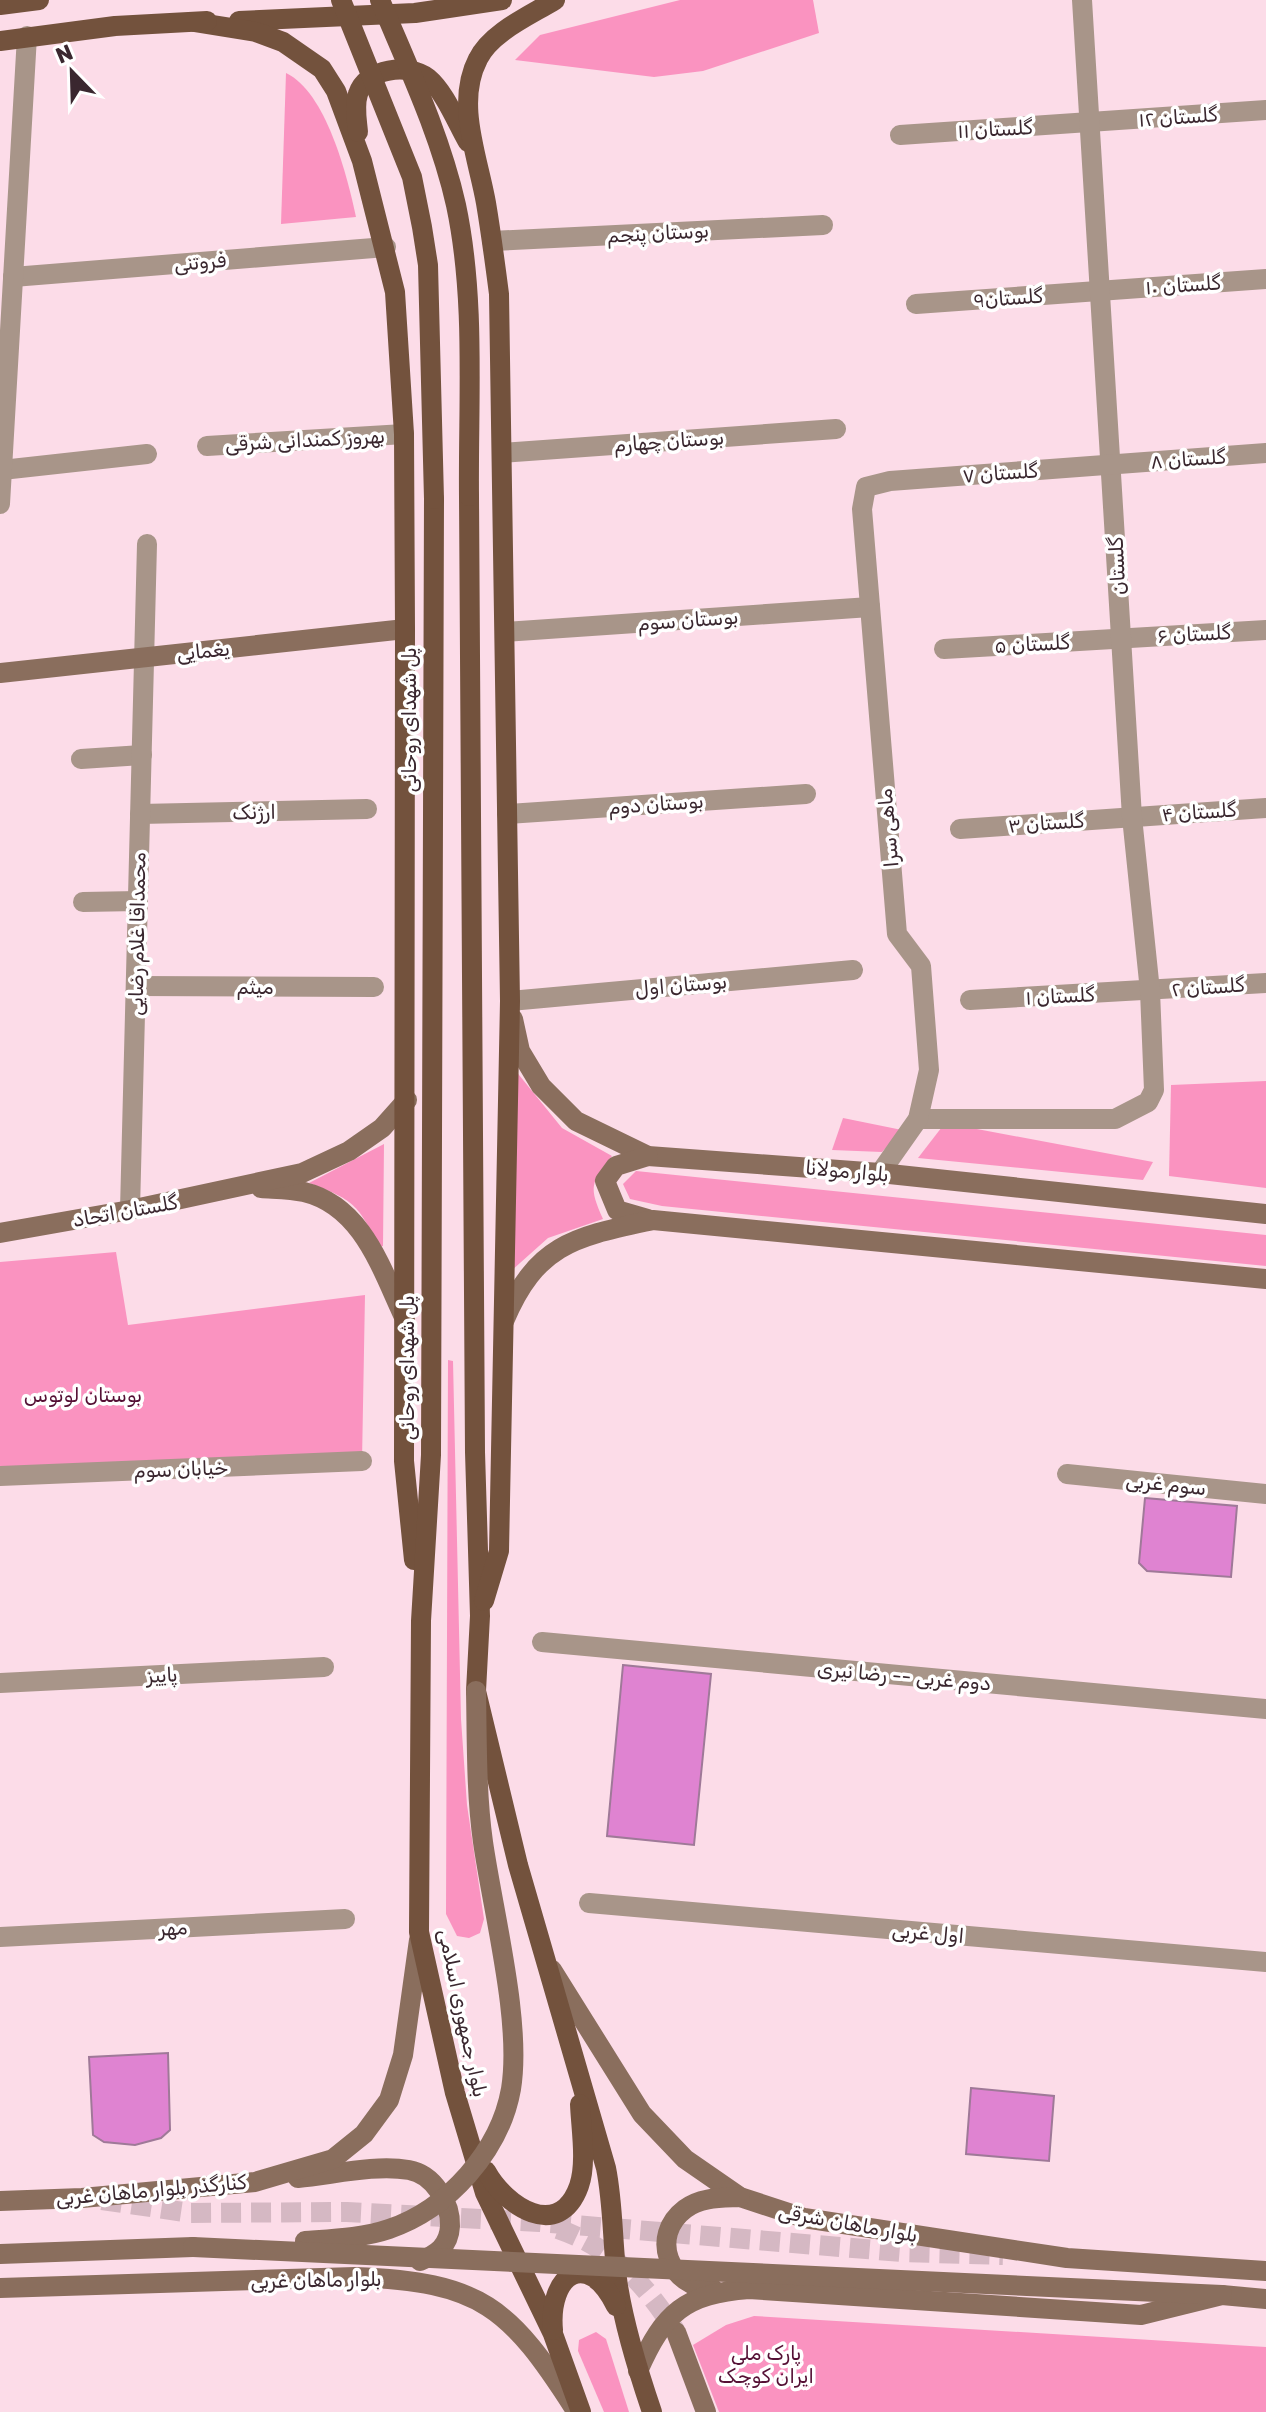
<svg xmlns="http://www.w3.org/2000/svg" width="1266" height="2412" viewBox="0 0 1266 2412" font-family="Rubik,'Noto Sans Arabic',sans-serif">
<rect width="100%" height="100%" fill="#fcdce8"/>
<g fill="#fa93c0">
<path d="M680,0H813L819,33L703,71L654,77L515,60L540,35Z"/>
<path d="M286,73C326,92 347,175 356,217L281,224Z"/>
<path d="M515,1070L562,1128L612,1156C590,1183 589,1187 603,1219L548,1238L511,1271Z"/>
<path d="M1266,1081V1188L1169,1176L1171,1085Z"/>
<path d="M843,1118L902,1130L882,1152L832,1150Z"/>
<path d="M945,1123L1153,1162L1143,1180L918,1158Z"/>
<path d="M384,1144L383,1246L379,1247C358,1204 354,1200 309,1183Z"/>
<path d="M636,1171L1266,1235V1266L662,1206L630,1199L623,1184Z"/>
<path d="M116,1252L128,1325L365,1295L362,1461L0,1482V1262Z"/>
<path d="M448,1360L453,1361L461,1719L467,1805L484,1919L480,1933L469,1938L457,1936L446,1914Z"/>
<path d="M754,2316L1266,2347V2412H719L693,2345L726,2325Z"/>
<path d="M596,2332L606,2339L629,2412H604L578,2351L579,2340Z"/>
</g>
<g fill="#df83d1" stroke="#9f7998" stroke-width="2">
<path d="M1145,1498L1237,1506L1231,1577L1147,1571L1139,1563Z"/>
<path d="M623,1665L711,1674L694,1845L607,1836Z"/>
<path d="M168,2053L170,2130L161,2138L135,2145L104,2142L93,2135L89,2057Z"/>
<path d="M971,2088L1054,2096L1049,2161L966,2154Z"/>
</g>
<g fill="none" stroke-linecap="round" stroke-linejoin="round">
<g stroke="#d5b8c3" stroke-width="20" stroke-dasharray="20 10" stroke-linecap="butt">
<path d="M102,2200L191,2213L347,2212L539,2222L901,2252L1003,2255"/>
<path d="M558,2229C613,2248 646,2285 676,2332"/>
</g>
<g stroke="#a89589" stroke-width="20">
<path d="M900,135L1266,110"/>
<path d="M492,241L823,225"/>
<path d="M13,277L386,247"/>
<path d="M916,304L1266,279"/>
<path d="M207,446L404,434"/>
<path d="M502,453L836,429"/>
<path d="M2,470L147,454"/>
<path d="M0,504L27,36"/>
<path d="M505,632L870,607"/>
<path d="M944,649L1266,630"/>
<path d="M81,759L142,755"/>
<path d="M140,814L367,809"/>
<path d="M507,814L806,794"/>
<path d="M960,829L1266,808"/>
<path d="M83,902L138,901"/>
<path d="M136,986L374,987"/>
<path d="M970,1000L1266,983"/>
<path d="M510,1001L853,970"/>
<path d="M918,1119H1115L1148,1102L1154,1090L1150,991L1132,817L1082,0"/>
<path d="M880,1173L918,1119L929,1070L921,966L897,934L862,509L866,487L890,481L1266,453"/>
<path d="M130,1210L147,544"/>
<path d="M1067,1474L1266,1494"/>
<path d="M0,1476L362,1461"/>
<path d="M542,1642L1266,1709"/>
<path d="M0,1683L324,1667"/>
<path d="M589,1903L1266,1962"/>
<path d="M0,1937L345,1919"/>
</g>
<g stroke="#8a6e5d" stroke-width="20">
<path d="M0,673L405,629"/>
<path d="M513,1019L520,1051L541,1086L576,1121L648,1156L880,1173L1266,1214"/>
<path d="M261,1188C275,1189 291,1189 304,1192C363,1206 382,1271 405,1319"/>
<path d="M648,1219L617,1210L605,1181L616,1166L648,1156"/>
<path d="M0,1233L130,1210L302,1173L349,1151L382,1128L407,1100"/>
<path d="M504,1321C537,1243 575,1237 653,1220L1266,1279"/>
<path d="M552,1970L642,2114L685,2159L740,2197L804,2218L1067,2258L1266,2271"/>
<path d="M298,2178C332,2175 375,2164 409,2170C433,2174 451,2203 450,2226C449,2246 437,2254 420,2261"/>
<path d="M0,2201L82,2198L255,2182L333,2159L364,2134L389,2100L403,2055L419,1940"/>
<path d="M0,2254L193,2247"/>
<path d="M0,2288L355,2277C481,2282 509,2306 576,2411"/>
<path d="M713,2289C669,2288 649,2236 685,2209C701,2197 722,2198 740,2197"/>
<path d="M676,2332L706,2412"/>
<path d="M638,2371C664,2312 685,2294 749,2289L1141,2315L1222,2295L1266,2299"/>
</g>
<g stroke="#73523d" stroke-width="20">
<path d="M0,5L39,0"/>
<path d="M239,21L415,13L502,0"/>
<path d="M194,22L256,32L283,42L322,69L336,91L362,161L395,292L404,434L405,629L404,1461L414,1560"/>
<path d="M0,41L115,26L207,21"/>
<path d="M358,132C357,120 354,106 358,94C366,68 409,63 428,78C445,92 457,123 468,142"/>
<path d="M469,496L475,1452L480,1616L476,1691L518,1865L606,2168C614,2208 612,2247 618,2286C625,2329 638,2371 652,2412"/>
<path d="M434,499L431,1455L421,1621L419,1932L455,2093L485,2193L553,2334L581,2412"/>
<path d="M484,1601L499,1551L510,1001L499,294C495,263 491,233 486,203C478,157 455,103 478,59C491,32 531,15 555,0"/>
<path d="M486,2171C505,2206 559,2242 579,2186C587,2163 581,2129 580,2104"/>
<path d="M553,2330C548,2275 587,2247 616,2306"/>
</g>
<g stroke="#8a6e5d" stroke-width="20">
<path d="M305,2241C332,2239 363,2238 389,2229C448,2209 500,2151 511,2089C522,2022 493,1912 483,1842C476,1792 477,1741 476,1691"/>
<path d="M193,2247L1222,2295"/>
</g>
<g stroke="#73523d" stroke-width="20">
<path d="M341,0L412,177L422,227L428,265L434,499"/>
<path d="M380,0C408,67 440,134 456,205C476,299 468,401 469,496"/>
</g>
</g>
<g text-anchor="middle" stroke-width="7" stroke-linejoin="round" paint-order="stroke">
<g font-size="20" fill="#3a272f" stroke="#fff">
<text transform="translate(1178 117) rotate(-4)" y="7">گلستان ۱۲</text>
<text transform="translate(995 129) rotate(-3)" y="7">گلستان ۱۱</text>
<text transform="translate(658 233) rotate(-3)" y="7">بوستان پنجم</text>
<text transform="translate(200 262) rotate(-5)" y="7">فروتنی</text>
<text transform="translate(1183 285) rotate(-4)" y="7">گلستان ۱۰</text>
<text transform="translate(1008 298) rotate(-4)" y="7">گلستان۹</text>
<text transform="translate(305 440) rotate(-3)" y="7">بهروز کمندانی شرقی</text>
<text transform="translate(669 441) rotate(-4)" y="7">بوستان چهارم</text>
<text transform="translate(1188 459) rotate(-4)" y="7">گلستان ۸</text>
<text transform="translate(1000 473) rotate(-4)" y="7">گلستان ۷</text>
<text transform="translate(1117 566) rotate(-93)" y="7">گلستان</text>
<text transform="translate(688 620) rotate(-4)" y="7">بوستان سوم</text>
<text transform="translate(1194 634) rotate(-3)" y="7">گلستان ۶</text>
<text transform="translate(1032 644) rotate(-3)" y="7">گلستان ۵</text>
<text transform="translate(203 651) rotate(-6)" y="7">یغمایی</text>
<text transform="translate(409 720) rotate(-90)" y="7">پل شهدای روحانی</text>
<text transform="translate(656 804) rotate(-4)" y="7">بوستان دوم</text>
<text transform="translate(254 812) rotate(-1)" y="7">ارژنک</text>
<text transform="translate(1199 812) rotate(-4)" y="7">گلستان ۴</text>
<text transform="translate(1046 823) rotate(-4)" y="7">گلستان ۳</text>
<text transform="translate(888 828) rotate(-95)" y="7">ماهی سرا</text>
<text transform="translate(137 934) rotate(-89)" y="7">محمداقا غلام رضایی</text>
<text transform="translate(681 985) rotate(-5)" y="7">بوستان اول</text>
<text x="255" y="994">میثم</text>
<text transform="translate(1208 987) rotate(-4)" y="7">گلستان ۲</text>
<text transform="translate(1060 996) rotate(-3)" y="7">گلستان ۱</text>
<text transform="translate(847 1171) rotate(5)" y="7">بلوار مولانا</text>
<text transform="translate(125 1211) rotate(-10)" y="7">گلستان اتحاد</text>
<text transform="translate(407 1368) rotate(-90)" y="7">پل شهدای روحانی</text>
<text transform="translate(181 1469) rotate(-2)" y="7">خیابان سوم</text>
<text transform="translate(1166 1484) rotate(6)" y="7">سوم غربی</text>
<text transform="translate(162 1675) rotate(-3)" y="7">پاییز</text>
<text transform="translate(904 1676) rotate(5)" y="7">دوم غربی -- رضا نیری</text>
<text transform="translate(173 1928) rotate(-3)" y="7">مهر</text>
<text transform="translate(928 1933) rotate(5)" y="7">اول غربی</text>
<text transform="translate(463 2013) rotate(78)" y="7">بلوار جمهوری اسلامی</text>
<text transform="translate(151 2190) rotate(-5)" y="7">کنارگذر بلوار ماهان غربی</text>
<text transform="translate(848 2223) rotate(10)" y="7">بلوار ماهان شرقی</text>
<text transform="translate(316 2280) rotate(-1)" y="7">بلوار ماهان غربی</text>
</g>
<g font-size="20" fill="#551035" stroke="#fff">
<text x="83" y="1402">بوستان لوتوس</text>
<text x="766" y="2360">پارک ملی<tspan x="766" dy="23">ایران کوچک</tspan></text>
</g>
</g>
<g transform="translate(72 72) rotate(337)" stroke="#ffffff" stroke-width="6" paint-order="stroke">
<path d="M0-6L14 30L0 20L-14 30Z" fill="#3a272f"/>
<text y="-12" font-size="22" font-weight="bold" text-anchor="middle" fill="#3a272f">N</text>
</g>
</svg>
